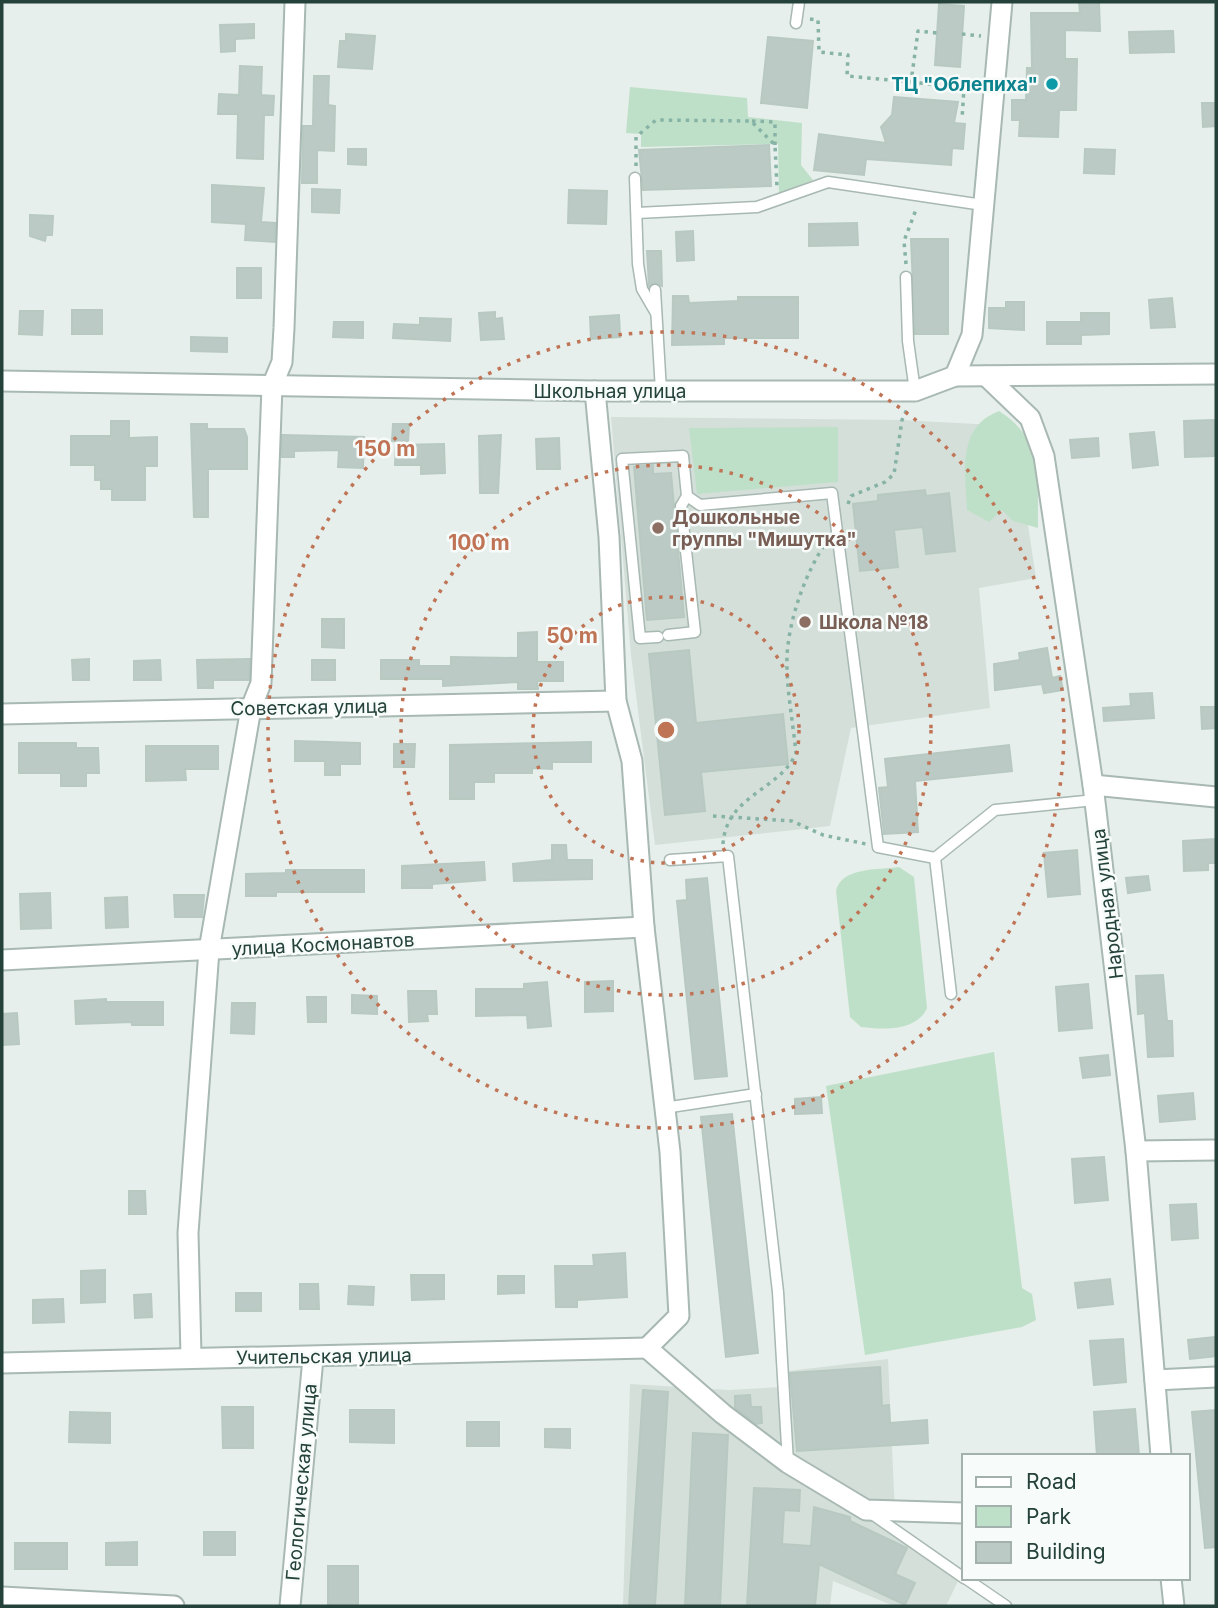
<svg xmlns="http://www.w3.org/2000/svg" width="1218" height="1608" viewBox="0 0 1218 1608" font-family="Inter,sans-serif">
<rect width="100%" height="100%" fill="#e6efeb"/>
<g fill="#d4dfda">
<path d="M611,417L902,420L1013,426L1036,578L979,588L990,708L851,728L830,826L655,845L631,655Z"/>
<path d="M888,1359L896,1535L958,1581L946,1606H894L833,1581L830,1606H623L630,1384L729,1390L780,1387L789,1371Z"/>
</g>
<g fill="#bfe0c8">
<path d="M630,87L747,98L748,117L802,123L801,165L813,180L779,195L778,144L641,147V134L626,133Z"/>
<path d="M999,411C1045,440 1037,480 1038,528L1013,521L1002,510L989,522L967,510C965,471 957,427 999,411Z"/>
<path d="M838,427V482L697,494L689,428Z"/>
<path d="M899,867L914,877L927,1008C917,1031 884,1030 861,1027L850,1017L836,891C841,867 878,870 899,867Z"/>
<path d="M994,1052L1022,1288L1032,1294L1036,1320L1022,1327L865,1355L826,1086Z"/>
</g>
<g fill="#bbcac4" stroke="#b8c9c2" stroke-width="2">
<path d="M1079,2H1099L1100,31L1065,30V59H1077L1076,110H1059L1058,137L1019,136L1020,120H1012V100H1026L1027,68H1032L1031,13H1080Z"/>
<path d="M939,4L964,6L960,67L935,65Z"/>
<path d="M254,24V38L235,39V51L221,52L220,25Z"/>
<path d="M1173,31L1174,52L1130,53L1129,32Z"/>
<path d="M346,34L375,36L372,69L338,67L340,41H346Z"/>
<path d="M768,37L813,41L807,108L761,103Z"/>
<path d="M240,66L262,67L261,95L274,96L273,115H264L263,159L237,158L238,114H218L219,94L239,95Z"/>
<path d="M314,76H329L328,105L335,106L334,151L317,150V183H302L303,126H313Z"/>
<path d="M894,97L958,102L954,123L965,124L964,136L963,149L952,148L951,165L866,159L864,175L814,170L819,134L886,143L881,127L892,115Z"/>
<path d="M1202,103H1216V126L1203,127Z"/>
<path d="M769,145L771,186L643,190L639,150Z"/>
<path d="M348,149H366V165L348,164Z"/>
<path d="M1085,149L1115,150L1114,174L1084,173Z"/>
<path d="M212,185L264,188L261,222L275,223V242L245,240L246,224L212,222Z"/>
<path d="M312,189L340,190L339,213L312,212Z"/>
<path d="M569,190L607,191L606,224L568,223Z"/>
<path d="M30,215L53,216L52,235H46L45,241L30,236Z"/>
<path d="M857,223L858,245L809,246V224Z"/>
<path d="M693,231L694,260L677,261L676,232Z"/>
<path d="M911,239H948V334H915Z"/>
<path d="M647,251H661L662,286L655,283L649,286Z"/>
<rect x="237" y="268" width="24" height="30"/>
<path d="M673,296H688L689,303L738,301V297H798V338H724V344L672,345Z"/>
<path d="M1172,298L1175,327L1151,328L1149,300Z"/>
<path d="M1006,302H1024V330L989,328V308H1006Z"/>
<rect x="72" y="310" width="30" height="24"/>
<path d="M20,311H43L42,335L19,334Z"/>
<path d="M495,312V319L502,318L504,339L481,340L479,313Z"/>
<path d="M1081,313H1109V334L1081,335V344H1047V322H1081Z"/>
<path d="M619,315L620,337L591,339L590,317Z"/>
<path d="M420,318L451,319L450,341L393,338L394,324L420,325Z"/>
<path d="M334,322H363V338L333,337Z"/>
<path d="M191,337L227,338V352L191,351Z"/>
<path d="M1214,420V456L1185,457L1184,421Z"/>
<path d="M111,421H129V438L157,437V466H145V500H112V489H101V480H95V465H71V436H111Z"/>
<path d="M191,424H207V429H244L247,437V469H208V517H194Z"/>
<path d="M393,424H409L408,442L392,441Z"/>
<path d="M1154,432L1158,465L1133,468L1130,434Z"/>
<path d="M282,435L364,437L363,468L338,467L339,450L294,451V457H282Z"/>
<path d="M501,435L498,493H480L479,436Z"/>
<path d="M559,438L560,469H537L536,439Z"/>
<path d="M1098,438L1099,456L1072,458L1070,440Z"/>
<path d="M444,444L445,473L421,474V465H395L396,445Z"/>
<path d="M653,465V474L671,473L684,617L647,620L634,467Z"/>
<path d="M925,490L926,496L949,493L955,551L926,554L923,527L894,530L898,567L860,571L853,504L878,501V495Z"/>
<path d="M322,619H344V648L322,647Z"/>
<path d="M537,632V662H563V681H537L538,689H518V682L443,686V679H381V660H419V666H451V657L518,658V633Z"/>
<path d="M1047,648L1052,678L1060,676L1063,690L1044,693L1042,684L995,690L994,664L1020,660L1019,653Z"/>
<path d="M689,650L696,723L783,714L788,764L701,772L705,811L665,815L649,654Z"/>
<path d="M89,659V680H73L72,660Z"/>
<path d="M250,659L249,680H213V688H198L197,660Z"/>
<path d="M160,660L161,680H134V661Z"/>
<rect x="312" y="660" width="23" height="20"/>
<path d="M1152,693L1154,718L1104,721L1103,708L1131,706L1130,694Z"/>
<path d="M1201,707H1216V728L1202,729Z"/>
<path d="M295,741L360,743V764H340V775H325V761H295Z"/>
<path d="M591,742V762H552V769L532,768V773H494V782H474V799H450V745Z"/>
<path d="M19,743H76V748H98L99,773H86V786H61V773H19Z"/>
<path d="M394,744H415L414,767H394Z"/>
<path d="M1009,745L1012,771L915,781L918,832L884,834L879,788L888,787L885,759Z"/>
<path d="M146,746H218V769H185L186,780L146,781Z"/>
<path d="M1216,839V863H1208V870L1184,871L1183,841Z"/>
<path d="M552,845H566L567,860H592V879L514,881L513,864L552,860Z"/>
<path d="M1077,850L1080,894L1048,897L1044,853Z"/>
<path d="M484,862L485,880L432,884V888H402V866Z"/>
<path d="M286,870H364V892H276V896H246V874L286,873Z"/>
<path d="M1148,876L1150,890L1128,893L1126,878Z"/>
<path d="M707,878L727,1076L695,1079L677,901L687,900L686,880Z"/>
<path d="M50,893L51,928L21,929L20,894Z"/>
<path d="M174,895H204L202,917H175Z"/>
<path d="M127,897L128,927L106,928L105,898Z"/>
<path d="M1163,975L1167,1021H1172L1173,1056L1148,1057L1145,1013L1138,1014L1136,976Z"/>
<path d="M613,981V1011L585,1012V982Z"/>
<path d="M547,982L551,1026L528,1028L527,1015L476,1016V989H524V984Z"/>
<path d="M1088,984L1092,1028L1059,1031L1056,987Z"/>
<path d="M408,991H436L437,1014H427L428,1021L409,1022Z"/>
<path d="M352,995L377,996V1014L352,1013Z"/>
<path d="M307,997H326V1022H308Z"/>
<path d="M106,999V1002H163V1025H132V1022L76,1024L75,1001Z"/>
<path d="M232,1003H255L254,1034L231,1033Z"/>
<path d="M17,1013L19,1044L2,1045V1014Z"/>
<path d="M1108,1055L1110,1075L1083,1078L1080,1058Z"/>
<path d="M1193,1093L1195,1119L1160,1122L1158,1096Z"/>
<path d="M821,1097L822,1113L795,1114V1099Z"/>
<path d="M732,1114L758,1353L726,1357L701,1117Z"/>
<path d="M1104,1157L1108,1200L1075,1203L1072,1159Z"/>
<path d="M129,1191H145L146,1214H129Z"/>
<path d="M1196,1204L1198,1238L1172,1240L1170,1205Z"/>
<path d="M625,1253L627,1297L577,1300V1307H556L555,1266H594L593,1255Z"/>
<path d="M105,1270V1302L81,1303V1271Z"/>
<path d="M411,1275H444V1299L412,1300Z"/>
<path d="M498,1276H524V1293L498,1294Z"/>
<path d="M1110,1279L1113,1304L1078,1308L1075,1283Z"/>
<path d="M300,1284H318L319,1309H300Z"/>
<path d="M349,1286L374,1287L373,1305L348,1304Z"/>
<rect x="236" y="1293" width="25" height="18"/>
<path d="M151,1294L152,1317L135,1318L134,1295Z"/>
<path d="M63,1299L64,1322L33,1323V1300Z"/>
<path d="M1214,1337L1216,1356L1190,1359L1188,1340Z"/>
<path d="M1123,1339L1126,1382L1094,1385L1090,1341Z"/>
<path d="M880,1367L882,1406L889,1405L890,1423L927,1420L928,1443L797,1451L790,1373Z"/>
<path d="M643,1390L668,1392L655,1606H629Z"/>
<path d="M750,1395L751,1407H761L762,1423L756,1424L735,1408V1396Z"/>
<path d="M222,1407H253V1448H223Z"/>
<path d="M1135,1409L1139,1456H1097L1094,1412Z"/>
<path d="M350,1410H394V1443L350,1442Z"/>
<path d="M1216,1410V1547L1205,1548L1192,1412Z"/>
<path d="M70,1412L110,1413V1443L69,1442Z"/>
<rect x="467" y="1422" width="32" height="24"/>
<path d="M545,1429H570V1448L545,1447Z"/>
<path d="M693,1433L728,1435L720,1606H685Z"/>
<path d="M754,1488L800,1490L799,1511L784,1510L782,1544L811,1546L814,1507L850,1517V1521L907,1548L895,1574L915,1583L905,1605L819,1564L815,1606H747Z"/>
<rect x="204" y="1532" width="31" height="23"/>
<path d="M137,1542V1565H106V1543Z"/>
<rect x="15" y="1543" width="52" height="26"/>
<rect x="328" y="1566" width="30" height="40"/>
</g>
<g fill="none" stroke-linecap="round" stroke-linejoin="round">
<g stroke="#a8b8b2" stroke-width="13">
<g id="lane">
<path d="M796,23L799,2"/>
<path d="M635,178L638,264L642,289L656,313"/>
<path d="M637,213L757,207L828,182L983,205"/>
<path d="M906,277L908,341L915,391"/>
<path d="M655,290L661,391"/>
<path d="M668,635L695,632L681,506L687,496"/>
<path d="M658,637L640,638L622,459L683,456L687,496L700,505L832,493L878,847L935,858"/>
<path d="M670,860L728,856L778,1292L788,1463"/>
<path d="M951,994L935,858L995,810L1095,800"/>
<path d="M664,1108L756,1094"/>
<path d="M872,1514L964,1578"/>
<path d="M965,1578L1006,1606"/>
</g>
</g>
<g stroke="#a8b8b2" stroke-width="23">
<g id="street">
<path d="M955,376L972,335L1002,2"/>
<path d="M986,376L1030,418L1044,456L1093,785L1136,1151L1161,1456"/>
<path d="M2,381L595,391H915L955,376L1216,374"/>
<path d="M595,391L609,537L616,701L632,761L644,927L670,1152L679,1316L647,1348"/>
<path d="M2,714L616,701"/>
<path d="M1093,785L1216,797"/>
<path d="M2,960L644,927"/>
<path d="M1136,1151L1216,1150"/>
<path d="M647,1348L723,1414L788,1463L866,1510L964,1513"/>
<path d="M191,1356L188,1233L209,950L251,708L261,683L272,386L282,362L284,328L295,2"/>
<path d="M2,1363L647,1348"/>
<path d="M1155,1380L1216,1377"/>
<path d="M1171,1578L1174,1606"/>
<path d="M2,1597L174,1606"/>
<path d="M290,1606L313,1358"/>
</g>
</g>
<g stroke="#86b3a5" stroke-width="3.5" stroke-dasharray="3.5 5" stroke-linecap="butt">
<path d="M810,19L818,20L819,52L848,55L847,76L911,82L918,31L937,33"/>
<path d="M962,34L981,36"/>
<path d="M911,82L964,88L962,119"/>
<path d="M752,121L775,122V145"/>
<path d="M636,166V137L656,120L751,121L775,145L777,187"/>
<path d="M906,264L904,241L917,207"/>
<path d="M848,504L851,496L885,482L894,474L902,420L908,407"/>
<path d="M713,816L792,821L823,835L866,844"/>
<path d="M723,844C726,795 781,790 796,753C793,722 786,688 787,656C789,619 805,574 825,544"/>
</g>
<use href="#lane" stroke="#fff" stroke-width="10"/>
<use href="#street" stroke="#fff" stroke-width="19"/>
</g>
<g fill="none" stroke="#c07456" stroke-width="3.5" stroke-dasharray="3.5 7">
<circle cx="666" cy="730" r="133"/>
<circle cx="666" cy="730" r="265"/>
<circle cx="666" cy="730" r="398"/>
</g>
<circle fill="#0f9aa8" stroke="#f7fbf9" stroke-width="2.5" cx="1052" cy="84" r="7"/>
<g fill="#8d6e63" stroke="#f7fbf9" stroke-width="2.5">
<circle cx="658" cy="528" r="7"/>
<circle cx="805" cy="622" r="7"/>
</g>
<g text-anchor="middle" stroke-width="5" stroke-linejoin="round" paint-order="stroke">
<g font-size="19" font-weight="bold" fill="#0d838f" stroke="#f7fbf9" text-anchor="end">
<text x="1038" y="91">ТЦ "Облепиха"</text>
</g>
<g font-size="19" fill="#24423a" stroke="#f7fbf9">
<text x="610" y="398">Школьная улица</text>
<text transform="translate(309 707) rotate(-1)" y="7">Советская улица</text>
<text transform="translate(1107 904) rotate(-97)" y="7">Народная улица</text>
<text transform="translate(323 944) rotate(-3)" y="7">улица Космонавтов</text>
<text transform="translate(324 1356) rotate(-1)" y="7">Учительская улица</text>
<text transform="translate(301 1482) rotate(-85)" y="7">Геологическая улица</text>
</g>
<g font-size="19" font-weight="bold" fill="#785e54" stroke="#f7fbf9" text-anchor="start">
<text x="672" y="524">Дошкольные<tspan x="672" dy="22">группы "Мишутка"</tspan></text>
<text x="819" y="629">Школа №18</text>
</g>
</g>
<circle cx="666" cy="730" r="10" fill="#c07456" stroke="#f7fbf9" stroke-width="3.5"/>
<g font-size="21" text-anchor="middle" font-weight="bold" fill="#c07456" stroke="#f7fbf9" stroke-width="5" stroke-linejoin="round" paint-order="stroke">
<text x="385" y="456">150 m</text>
<text x="479" y="550">100 m</text>
<text x="572" y="643">50 m</text>
</g>
<rect width="1218" height="1608" fill="none" stroke="#24423a" stroke-width="7"/>
<rect x="962" y="1454" width="228" height="126" fill="#f7fbf9" stroke="#a3b1ad" stroke-width="2"/>
<rect x="976" y="1477" width="35" height="10" fill="#ffffff" stroke="#a3b1ad" stroke-width="2"/>
<text x="1026" y="1489" font-size="21" fill="#24423a">Road</text>
<rect x="976" y="1506" width="35" height="21" fill="#bfe0c8" stroke="#a3b1ad" stroke-width="2"/>
<text x="1026" y="1524" font-size="21" fill="#24423a">Park</text>
<rect x="976" y="1542" width="35" height="21" fill="#bbcac4" stroke="#a3b1ad" stroke-width="2"/>
<text x="1026" y="1559" font-size="21" fill="#24423a">Building</text>
</svg>
